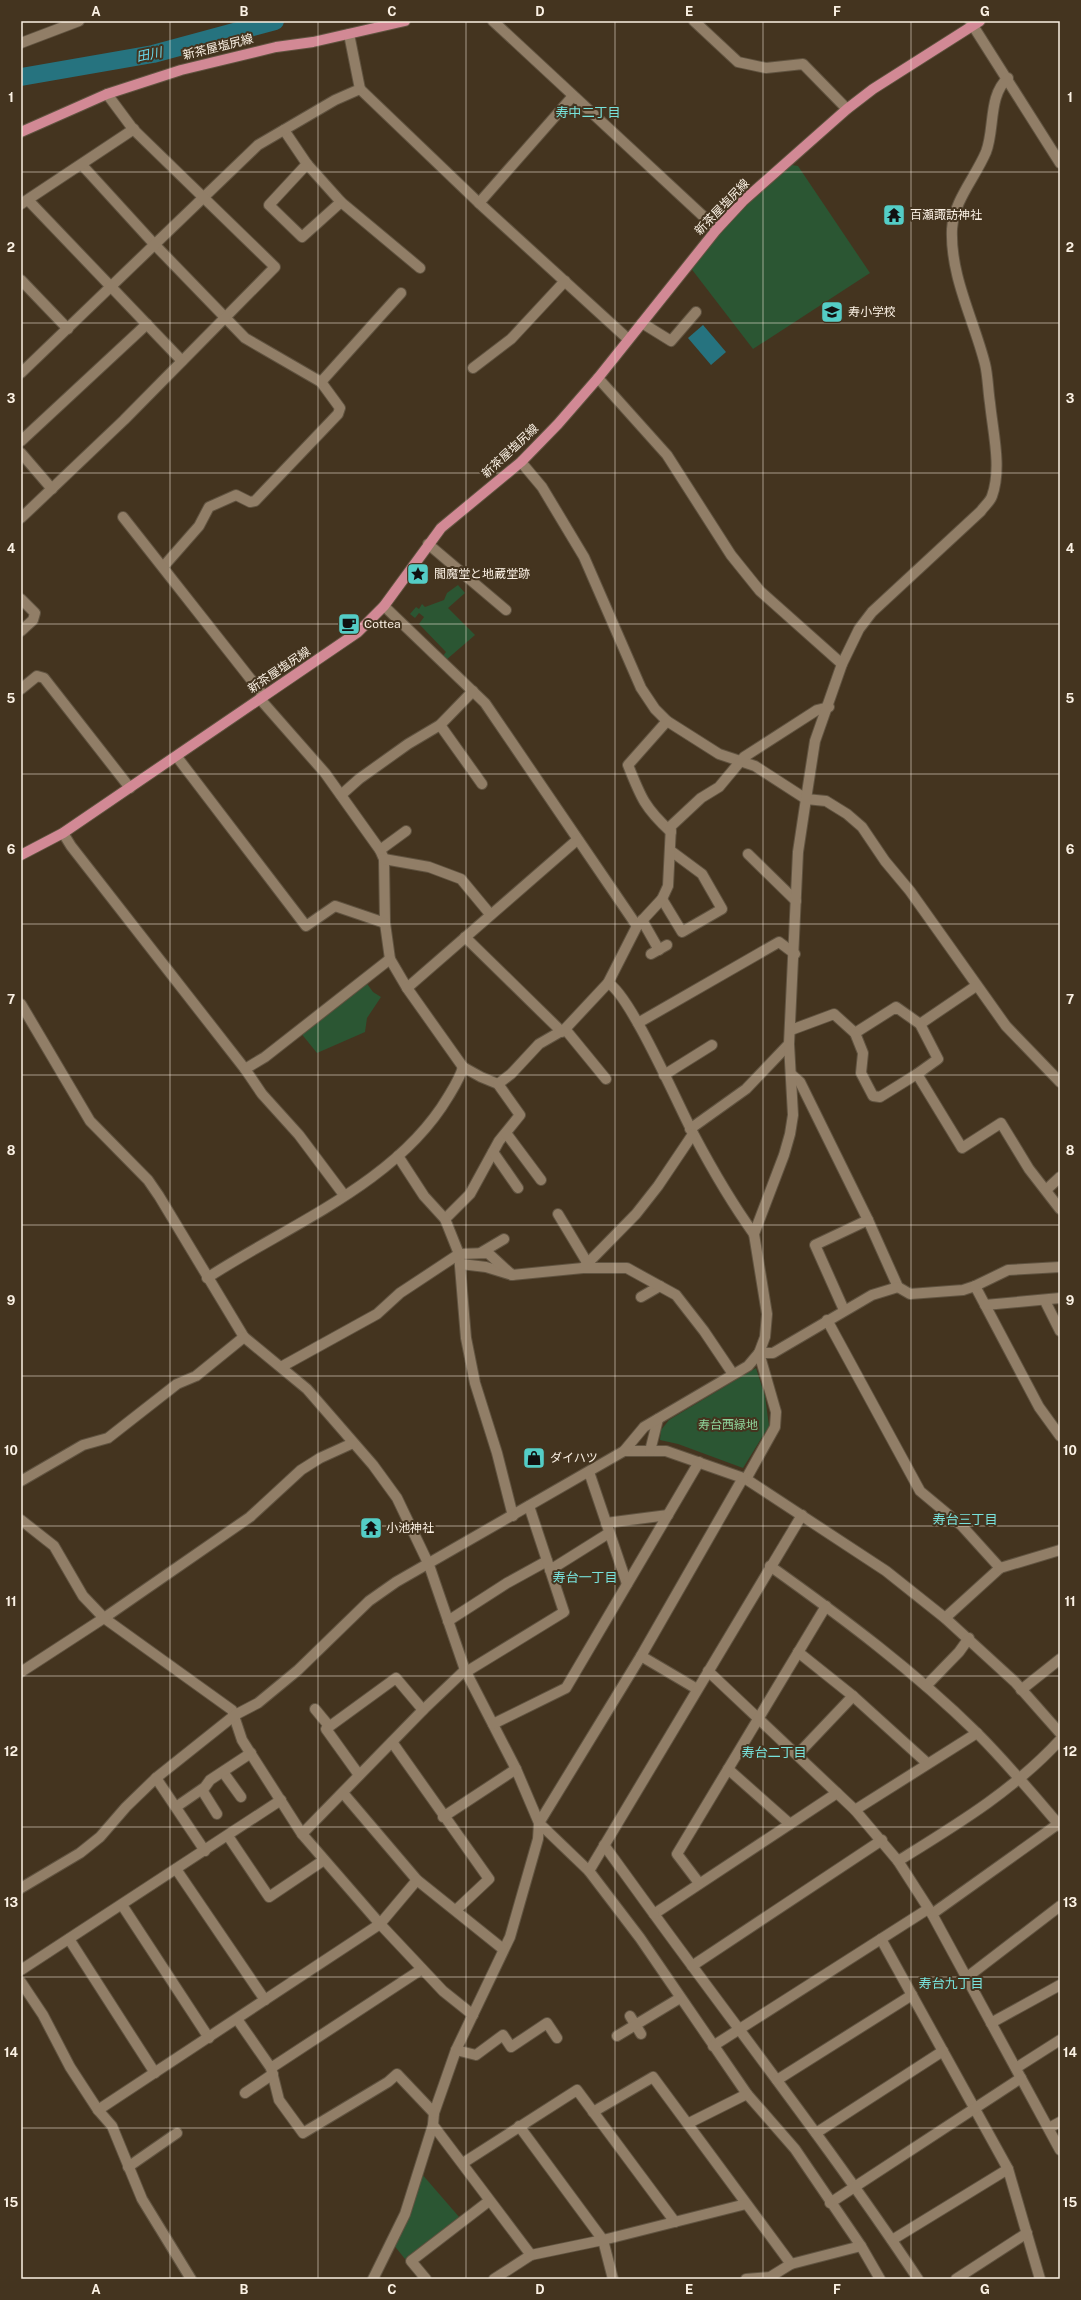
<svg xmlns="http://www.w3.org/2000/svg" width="1081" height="2300" viewBox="0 0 1081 2300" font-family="'Public Sans','Noto Sans JP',sans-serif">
<rect width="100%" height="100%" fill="#44341f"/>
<g fill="#2b5633">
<path d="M792,165L798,166L870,273L753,349L690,267L738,213Z"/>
<path d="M458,585L465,593L448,608L475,635L446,660L443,656L446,652L419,624L424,617L419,613L415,618L410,614L416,607L419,609L422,604L425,607L444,600L447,593Z"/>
<path d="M365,981L373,992L381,997L367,1018L365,1032L317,1053L300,1032Z"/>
<path d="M756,1368L765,1396L769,1426L743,1468L678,1444L660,1440L661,1430L669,1420Z"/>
<path d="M421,2173L460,2218L405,2259L393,2244Z"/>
</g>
<path fill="#26737f" d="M703,325L726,352L711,365L688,338Z"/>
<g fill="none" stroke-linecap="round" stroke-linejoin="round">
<path stroke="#26737f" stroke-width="18" d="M21,77L153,54L275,21"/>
<g stroke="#605340" stroke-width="12">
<g id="minor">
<path d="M493,21L717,229"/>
<path d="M694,21L738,62L766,68L803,64L847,109"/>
<path d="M970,21L1060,163"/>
<path d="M21,43L79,21"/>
<path d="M360,89L479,203L628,339"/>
<path d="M284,130L307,164L341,202L420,268"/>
<path d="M307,164L269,205L302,237L341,202"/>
<path d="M82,165L155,245L245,338L321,382L340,408L338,414L255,501L250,502L236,495L209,507L199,526L163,567"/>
<path d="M28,200L182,361"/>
<path d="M479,203L573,96"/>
<path d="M21,204L134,129"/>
<path d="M21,280L68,329"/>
<path d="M642,323L671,341L696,312"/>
<path d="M473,368L511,339L565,281"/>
<path d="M21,373L258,145L335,100L360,89L349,34"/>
<path d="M598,378L667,455L731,555L760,591L842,664"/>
<path d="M321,382L401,293"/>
<path d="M21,441L147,324"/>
<path d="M21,453L52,489"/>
<path d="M521,462L542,487L584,557L641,688L655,709L667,721L719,754L755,766L806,799L826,801L847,814L862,827L885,861L910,891L1006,1026L1060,1082"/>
<path d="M123,517L264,696"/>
<path d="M21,518L124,420L275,267L133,129L107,94"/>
<path d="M428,544L506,610"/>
<path d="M21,599L35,613L33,620L21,631"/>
<path d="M384,606L485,703L637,926"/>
<path d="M21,689L37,676L44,678L130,788"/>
<path d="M260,699L325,773L380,850L384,859L385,923L390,959L407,988L463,1067L481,1077L498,1084L520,1115L499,1141L470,1194L445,1219"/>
<path d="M667,721L628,765C641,798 645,808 671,832"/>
<path d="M440,725L482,784"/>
<path d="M177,757L306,926L335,906L385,923"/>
<path d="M341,795L359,779L408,744L440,725L473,691"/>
<path d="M63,833L71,846L245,1069L262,1094L299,1135L344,1195"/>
<path d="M380,850L406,831"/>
<path d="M748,854L796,901"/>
<path d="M384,859L429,867L461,879L490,914"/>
<path d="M662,899L682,932L722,909L702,874L671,851"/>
<path d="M642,920L659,950"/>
<path d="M465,937L562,1032"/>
<path d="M651,954L667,945"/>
<path d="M608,983C630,994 679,1107 694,1135C712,1169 731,1202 754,1234"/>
<path d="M407,988L577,840"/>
<path d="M21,1004L90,1121L148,1180L159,1196L244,1337L307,1389L373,1465L397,1498L429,1565L465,1670L516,1769L539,1823L538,1839L510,1937L456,2050L434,2113L433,2125L405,2214L373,2279"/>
<path d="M638,1023L779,942L795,954"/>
<path d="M920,1024L976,986"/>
<path d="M565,1029L606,1079"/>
<path d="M791,1030L834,1014L855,1033L896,1007L920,1024L938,1059L917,1074L962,1148L1001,1123L1029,1169L1060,1209"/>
<path d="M855,1033L863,1053L861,1073L873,1096L880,1097L917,1074"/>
<path d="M245,1069L265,1057L390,959"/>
<path d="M664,1075L712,1045"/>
<path d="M792,1075L800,1082L868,1220L898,1287L910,1294L963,1290L975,1286L1039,1407L1060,1436"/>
<path d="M498,1084L511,1074L539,1044L565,1029L608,983L637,926L662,899L668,886L671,826L701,798L719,787L744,757L817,710L829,707"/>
<path d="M690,1129L746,1089L789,1044"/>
<path d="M506,1133L541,1180"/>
<path d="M493,1152L518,1188"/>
<path d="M398,1156L424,1196L445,1219L459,1254L466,1338L475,1383L497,1453L513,1516"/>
<path d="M1046,1190L1060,1177"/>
<path d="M558,1214L588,1264"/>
<path d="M482,1252L504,1239"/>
<path d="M461,1264L486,1267L512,1275"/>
<path d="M583,1268L636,1214L658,1186L693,1134"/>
<path d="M207,1278C288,1225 397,1183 448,1097C454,1087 460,1078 463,1067"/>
<path d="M975,1286L1008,1270L1060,1267"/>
<path d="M641,1297L660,1286"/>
<path d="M1045,1301L1060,1331"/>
<path d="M985,1305L1060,1298"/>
<path d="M844,1310L815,1245L868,1220"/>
<path d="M827,1320L920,1491L962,1526L1000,1568L945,1618"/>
<path d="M759,1353H773L872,1295L898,1287"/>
<path d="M281,1367L377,1314L400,1293L459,1254L488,1253L512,1275L583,1268H627L676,1295L704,1331L733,1374"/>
<path d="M624,1451H666L746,1479L886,1571L945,1618L1015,1682L1060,1733"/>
<path d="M650,1451L658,1419"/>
<path d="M589,1472L627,1584"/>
<path d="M746,1479L775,1427L776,1412L759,1353"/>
<path d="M21,1481L83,1445L108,1438L177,1384L196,1376L244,1337"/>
<path d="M21,1520L54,1546L83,1596L104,1618L232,1710L242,1740L302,1834L380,1924L443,1991L473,2015"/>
<path d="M606,1523L668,1515"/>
<path d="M770,1566C843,1618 914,1671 977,1733C1007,1763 1033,1794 1060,1826"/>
<path d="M1000,1568L1060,1550"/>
<path d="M550,1570L609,1533"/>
<path d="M448,1621L507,1583L547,1561"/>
<path d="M798,1652L853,1696L927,1763"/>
<path d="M641,1656L697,1689"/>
<path d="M708,1671L855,1810L898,1861L932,1914L1060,2150"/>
<path d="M21,1672L104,1618L250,1517L301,1470L320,1458L353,1443"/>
<path d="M466,1672L564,1612L529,1506"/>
<path d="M926,1686L959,1652L969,1638"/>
<path d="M1021,1690L1060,1659"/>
<path d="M315,1709L329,1726"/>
<path d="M493,1724L566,1688L699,1462"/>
<path d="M392,1742L489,1879L456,1910"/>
<path d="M797,1755L853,1696"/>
<path d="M728,1769L790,1824"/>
<path d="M223,1772L241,1797"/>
<path d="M359,1775L326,1729L396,1678L423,1710"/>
<path d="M156,1778L205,1851"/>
<path d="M202,1790L217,1814"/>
<path d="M343,1793L417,1880L503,1949"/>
<path d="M837,1793L654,1914C742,2035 835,2154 918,2279"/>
<path d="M176,1807L205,1787L210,1780L251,1753"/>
<path d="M855,1810L977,1733"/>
<path d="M443,1817L516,1769"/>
<path d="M539,1823L589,1871L640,1938L747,2094L795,2149L861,2246L880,2279"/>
<path d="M539,1823L641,1656L743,1478"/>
<path d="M302,1834L423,1710L465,1670"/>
<path d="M228,1836L269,1897L324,1860"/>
<path d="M604,1845L654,1914"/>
<path d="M898,1861C956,1825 1013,1791 1060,1740"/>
<path d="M176,1869L265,2000"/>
<path d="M589,1871L802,1515"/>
<path d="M699,1883L677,1854L826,1606"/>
<path d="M21,1888L80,1853L100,1837L126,1807L156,1778L235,1715L258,1703L298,1670L369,1601L396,1582L624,1451L644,1427L748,1366L759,1353L765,1337L767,1314L754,1234L784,1155L790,1134L793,1115L789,1044L798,852L806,799L815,741L842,664L859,629L872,612L981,511C984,506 990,502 992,496C1002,468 993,433 990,403C988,391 988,376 985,364C974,320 950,276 952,229C954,200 975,178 986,152C995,129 988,95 1008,78"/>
<path d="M122,1905L209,2038"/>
<path d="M932,1914L1058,1824"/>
<path d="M69,1939L155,2073"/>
<path d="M881,1939L1008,2169L1040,2279"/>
<path d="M692,1966L882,1840"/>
<path d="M21,1970L281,1800"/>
<path d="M966,1978L1060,1906"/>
<path d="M21,1982L43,2015L70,2067L98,2110L112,2126L142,2199L191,2279"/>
<path d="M630,2016L641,2034"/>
<path d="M237,2019L271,2068L422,1969"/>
<path d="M991,2023L1060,1985"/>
<path d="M617,2036L680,1998"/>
<path d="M713,2046L928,1909"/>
<path d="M456,2050L476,2055L503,2035L511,2047L547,2023L557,2038"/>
<path d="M271,2068L279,2100L303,2133L388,2082L397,2074L434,2113"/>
<path d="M1016,2068L1060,2040"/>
<path d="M777,2080L912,1995"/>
<path d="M245,2093L273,2074"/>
<path d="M98,2110L380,1924L417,1880"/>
<path d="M593,2112L653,2077L791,2264"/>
<path d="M689,2123L747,2094"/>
<path d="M433,2125L531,2255"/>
<path d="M519,2126L603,2240L613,2279"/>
<path d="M1049,2128L1060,2122"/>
<path d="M816,2133L943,2051"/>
<path d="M463,2163L577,2090L675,2222"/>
<path d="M128,2167L177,2133"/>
<path d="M830,2203L1021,2078"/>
<path d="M892,2240L1008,2169"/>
<path d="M426,2279L411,2261L489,2201"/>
<path d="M494,2279L531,2255L603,2240L746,2204"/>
<path d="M746,2279L770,2277L791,2264L861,2246"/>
<path d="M956,2279L1027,2233"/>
</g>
</g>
<g stroke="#605340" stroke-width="12">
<g id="major">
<path d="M21,132L107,94L181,70L276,47L313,42L405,21"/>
<path d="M21,855L63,833L358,632L384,606L441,528L521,462L558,424L598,378L717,229L743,201L847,109L873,89L980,21"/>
</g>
</g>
<use href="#minor" stroke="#917e67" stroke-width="10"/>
<use href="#major" stroke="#d28995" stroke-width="10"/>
</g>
<path fill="none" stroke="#fbf1e4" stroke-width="1" stroke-opacity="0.55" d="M170,21V2279M318,21V2279M466,21V2279M615,21V2279M763,21V2279M911,21V2279M21,172H1060M21,323H1060M21,473H1060M21,624H1060M21,774H1060M21,924H1060M21,1075H1060M21,1225H1060M21,1376H1060M21,1526H1060M21,1676H1060M21,1827H1060M21,1977H1060M21,2128H1060"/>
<defs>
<g id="temple-square" transform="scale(1.15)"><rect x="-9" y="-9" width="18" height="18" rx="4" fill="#54cdc6" stroke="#44341f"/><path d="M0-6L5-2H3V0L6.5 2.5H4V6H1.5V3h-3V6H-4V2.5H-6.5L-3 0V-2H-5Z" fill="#111"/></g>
<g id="school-square" transform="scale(1.15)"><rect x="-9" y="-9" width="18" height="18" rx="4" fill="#54cdc6" stroke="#44341f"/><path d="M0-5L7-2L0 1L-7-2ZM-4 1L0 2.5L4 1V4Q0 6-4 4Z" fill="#111"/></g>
<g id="sight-square" transform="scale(1.15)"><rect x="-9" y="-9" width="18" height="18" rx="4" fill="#54cdc6" stroke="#44341f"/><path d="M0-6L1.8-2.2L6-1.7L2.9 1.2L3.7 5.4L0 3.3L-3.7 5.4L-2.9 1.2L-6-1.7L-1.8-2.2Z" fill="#111"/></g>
<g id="cafe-square" transform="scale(1.15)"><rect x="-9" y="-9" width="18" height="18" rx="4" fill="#54cdc6" stroke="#44341f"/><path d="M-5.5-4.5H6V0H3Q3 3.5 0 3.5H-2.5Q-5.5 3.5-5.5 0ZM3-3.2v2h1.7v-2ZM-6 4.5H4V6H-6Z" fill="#111"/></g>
<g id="shop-square" transform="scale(1.15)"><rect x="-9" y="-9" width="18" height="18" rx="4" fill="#54cdc6" stroke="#44341f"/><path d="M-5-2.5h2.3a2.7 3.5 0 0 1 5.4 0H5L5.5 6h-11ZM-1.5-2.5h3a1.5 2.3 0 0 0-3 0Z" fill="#111"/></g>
</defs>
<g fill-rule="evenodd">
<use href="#temple-square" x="894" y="215"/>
<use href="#school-square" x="832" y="312"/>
<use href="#sight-square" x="418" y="574"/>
<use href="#cafe-square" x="349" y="624"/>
<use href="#shop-square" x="534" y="1458"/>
<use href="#temple-square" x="371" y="1528"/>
</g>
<g text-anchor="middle" stroke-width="4" stroke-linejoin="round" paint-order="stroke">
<g font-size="12" fill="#fbf1e4" stroke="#44341f">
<text transform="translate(218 47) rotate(-14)" y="4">新茶屋塩尻線</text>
<text transform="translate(722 207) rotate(-46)" y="4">新茶屋塩尻線</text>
<text transform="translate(510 451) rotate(-43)" y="4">新茶屋塩尻線</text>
<text transform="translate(279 670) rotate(-34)" y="4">新茶屋塩尻線</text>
</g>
<g font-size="12" fill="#fbf1e4" stroke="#44341f" text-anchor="start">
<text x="910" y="219">百瀬諏訪神社</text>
<text x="848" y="316">寿小学校</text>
<text x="434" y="578">閻魔堂と地蔵堂跡</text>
<text x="364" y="628">Cottea</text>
<text x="550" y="1462">ダイハツ</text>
<text x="386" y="1532">小池神社</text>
</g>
<g font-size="12" fill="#8ed299" stroke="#44341f">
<text x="728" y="1429">寿台西緑地</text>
</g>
<g font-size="13" font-style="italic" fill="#69d9ec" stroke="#44341f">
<text transform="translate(149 54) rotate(-12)" y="5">田川</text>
</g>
<g font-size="13" fill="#78e3dc" stroke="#44341f">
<text x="588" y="117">寿中二丁目</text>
<text x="965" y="1524">寿台三丁目</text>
<text x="585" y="1582">寿台一丁目</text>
<text x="774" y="1757">寿台二丁目</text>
<text x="951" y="1988">寿台九丁目</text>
</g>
</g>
<rect width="1081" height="2300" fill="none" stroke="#44341f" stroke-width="44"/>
<rect x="22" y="22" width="1037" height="2256" fill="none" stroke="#fbf1e4" stroke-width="1.5"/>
<g font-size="13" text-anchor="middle" font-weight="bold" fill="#fbf1e4">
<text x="96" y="16">A</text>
<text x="244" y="16">B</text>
<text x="392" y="16">C</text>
<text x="540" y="16">D</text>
<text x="689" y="16">E</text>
<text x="837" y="16">F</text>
<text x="985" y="16">G</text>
<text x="11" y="102">1</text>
<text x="1070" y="102">1</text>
<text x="11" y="252">2</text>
<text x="1070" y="252">2</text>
<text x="11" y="403">3</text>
<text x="1070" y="403">3</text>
<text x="11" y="553">4</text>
<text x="1070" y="553">4</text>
<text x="11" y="703">5</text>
<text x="1070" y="703">5</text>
<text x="11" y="854">6</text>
<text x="1070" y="854">6</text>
<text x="11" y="1004">7</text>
<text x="1070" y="1004">7</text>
<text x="11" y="1155">8</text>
<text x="1070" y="1155">8</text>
<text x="11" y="1305">9</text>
<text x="1070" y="1305">9</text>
<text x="11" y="1455">10</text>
<text x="1070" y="1455">10</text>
<text x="11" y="1606">11</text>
<text x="1070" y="1606">11</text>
<text x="11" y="1756">12</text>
<text x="1070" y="1756">12</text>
<text x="11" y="1907">13</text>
<text x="1070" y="1907">13</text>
<text x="11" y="2057">14</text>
<text x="1070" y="2057">14</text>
<text x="11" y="2207">15</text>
<text x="1070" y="2207">15</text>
<text x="96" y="2294">A</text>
<text x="244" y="2294">B</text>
<text x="392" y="2294">C</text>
<text x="540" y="2294">D</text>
<text x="689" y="2294">E</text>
<text x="837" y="2294">F</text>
<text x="985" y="2294">G</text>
</g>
</svg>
